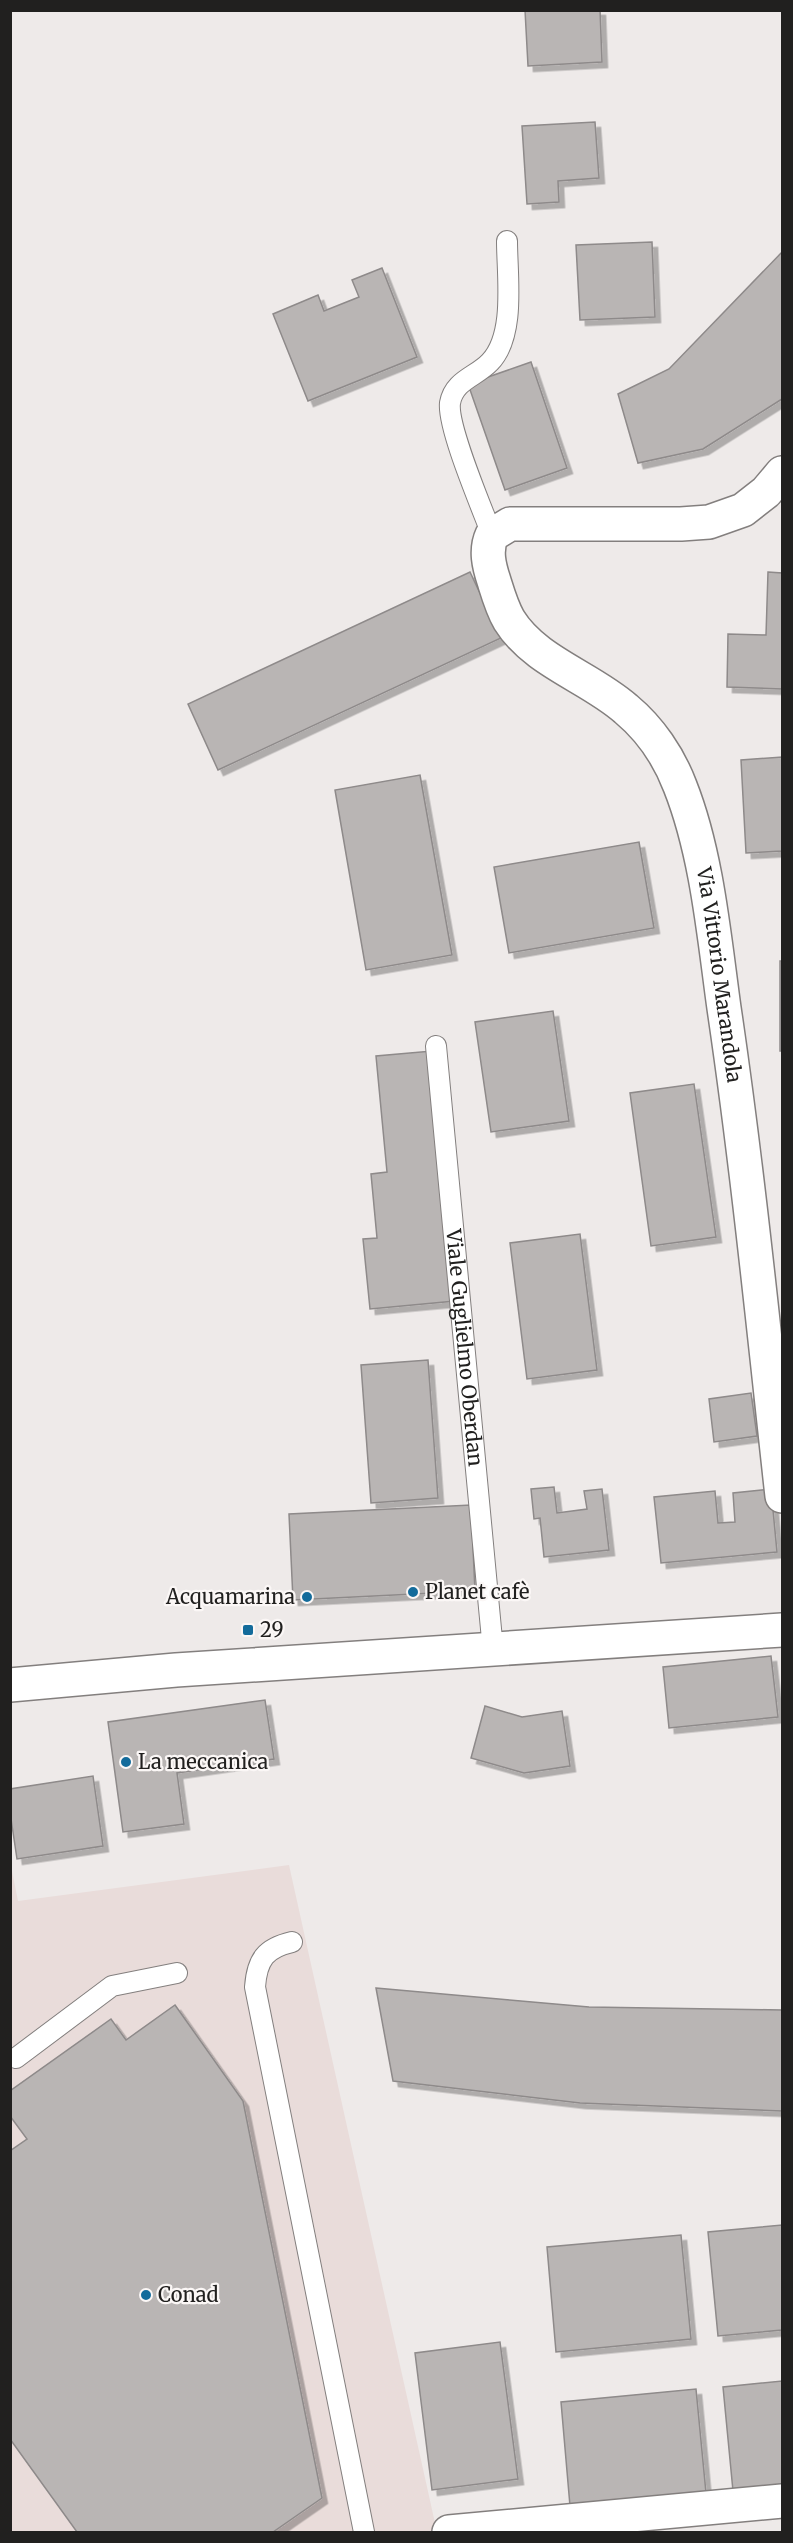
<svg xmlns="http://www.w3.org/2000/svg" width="793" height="2543" viewBox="0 0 793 2543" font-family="Merriweather,serif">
<defs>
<filter id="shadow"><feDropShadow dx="5.5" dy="5.5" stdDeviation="0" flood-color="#0004"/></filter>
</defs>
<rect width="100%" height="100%" fill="#eeeae9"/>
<path fill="#e9dcda" d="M10,1861L18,1901L289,1865L437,2532H11Z"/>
<g fill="#b9b5b4" stroke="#8e8a8a" stroke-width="1.5" filter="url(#shadow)">
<path d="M525,10H600L602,62L528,66Z"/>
<path d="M595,122L599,178L558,181L559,202L527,204L522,126Z"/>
<path d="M652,242L655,317L580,320L576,245Z"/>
<path d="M782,252V399L703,449L638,463L618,394L669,369Z"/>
<path d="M382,268L417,357L308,401L273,314L318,295L324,311L359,297L352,280Z"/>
<path d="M531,362L567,468L505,490L468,384Z"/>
<path d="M470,572L501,638L218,770L188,704Z"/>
<path d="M768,572L782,573V689L727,687L728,634L766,635Z"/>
<path d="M782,757V851L746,853L741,760Z"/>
<path d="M420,775L452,955L366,970L335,790Z"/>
<path d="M639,842L654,928L509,953L494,867Z"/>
<rect x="780" y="961" width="2" height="90"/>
<path d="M553,1011L569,1121L491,1132L475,1022Z"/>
<path d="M432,1051L455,1301L370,1309L363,1239L377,1238L371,1174L387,1172L376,1056Z"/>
<path d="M694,1084L716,1237L651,1246L630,1093Z"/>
<path d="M580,1234L597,1370L527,1379L510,1243Z"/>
<path d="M428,1360L438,1498L371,1503L361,1365Z"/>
<path d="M751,1393L757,1436L714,1442L709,1399Z"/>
<path d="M554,1487L557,1513L587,1509L584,1491L602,1489L609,1550L544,1557L540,1518L534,1519L531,1489Z"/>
<path d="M771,1489L777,1552L661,1563L654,1497L715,1491L718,1523L735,1522L733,1493Z"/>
<path d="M471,1505L475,1591L293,1600L289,1514Z"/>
<path d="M771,1656L778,1717L669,1728L663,1667Z"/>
<path d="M265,1700L274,1759L177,1773L184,1824L123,1832L108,1722Z"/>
<path d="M485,1706L522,1717L562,1711L570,1766L524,1773L471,1758Z"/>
<path d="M93,1776L103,1846L17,1859L10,1812V1789Z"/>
<path d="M376,1988L589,2007L782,2010V2111L580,2103L393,2081Z"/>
<path d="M175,2005L243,2101L322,2498L273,2532H77L10,2439V2151L27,2139L10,2116V2091L111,2019L126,2040Z"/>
<path d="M782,2225V2330L718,2336L708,2232Z"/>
<path d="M681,2235L691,2339L556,2352L547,2247Z"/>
<path d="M500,2342L518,2479L432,2490L415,2353Z"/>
<path d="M782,2381V2486L733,2491L723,2387Z"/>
<path d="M696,2389L706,2493L570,2506L561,2402Z"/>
</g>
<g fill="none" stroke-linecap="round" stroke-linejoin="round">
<g stroke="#837f7e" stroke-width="22">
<g id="service">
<path d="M492,535C482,508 447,427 450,403C454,380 476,377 490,362C516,335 507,276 507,241"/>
<path id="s1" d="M436,1046L493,1650"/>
<path d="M292,1942C266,1948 257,1959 255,1987L364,2532"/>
<path d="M16,2058L112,1986L177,1973"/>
</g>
</g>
<g stroke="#837f7e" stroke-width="36">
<g id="minor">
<path id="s2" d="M782,473L766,492L743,510L709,522L681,524H510L492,535C485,550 489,566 494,581C498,594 502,608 509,620C535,662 590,677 626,709C650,729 669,757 680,786C707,854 714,936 724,1008C748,1170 764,1333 782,1496"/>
<path d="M449,2532L782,2501"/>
</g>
</g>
<g stroke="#837f7e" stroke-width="36">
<path id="secondary" d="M10,1685L176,1670L782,1630"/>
</g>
<use href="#service" stroke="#fff" stroke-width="20"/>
<use href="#minor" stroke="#fff" stroke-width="33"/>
<use href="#secondary" stroke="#fff" stroke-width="33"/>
</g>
<g fill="#136b9b" stroke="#fbf7f6" stroke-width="2">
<circle cx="413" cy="1592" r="6"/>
<circle cx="307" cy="1597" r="6"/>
<rect x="242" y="1624" width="12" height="12" rx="3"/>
<circle cx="126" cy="1762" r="6"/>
<circle cx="146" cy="2295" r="6"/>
</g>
<g text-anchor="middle" stroke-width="4.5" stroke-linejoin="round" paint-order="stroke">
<g font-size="20" fill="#21201f" stroke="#fbf7f6">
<text dy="7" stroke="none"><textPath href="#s2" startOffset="836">Via Vittorio Marandola</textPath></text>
<text dy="7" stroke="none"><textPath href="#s1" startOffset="303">Viale Guglielmo Oberdan</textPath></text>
</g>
<g font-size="20" fill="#21201f" stroke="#fbf7f6" text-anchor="start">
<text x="425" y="1599">Planet cafè</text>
<text x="295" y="1604" text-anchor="end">Acquamarina</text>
<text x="260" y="1637">29</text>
<text x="138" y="1769">La meccanica</text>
<text x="158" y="2302">Conad</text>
</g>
</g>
<rect width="793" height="2543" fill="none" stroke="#21201f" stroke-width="24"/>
</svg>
